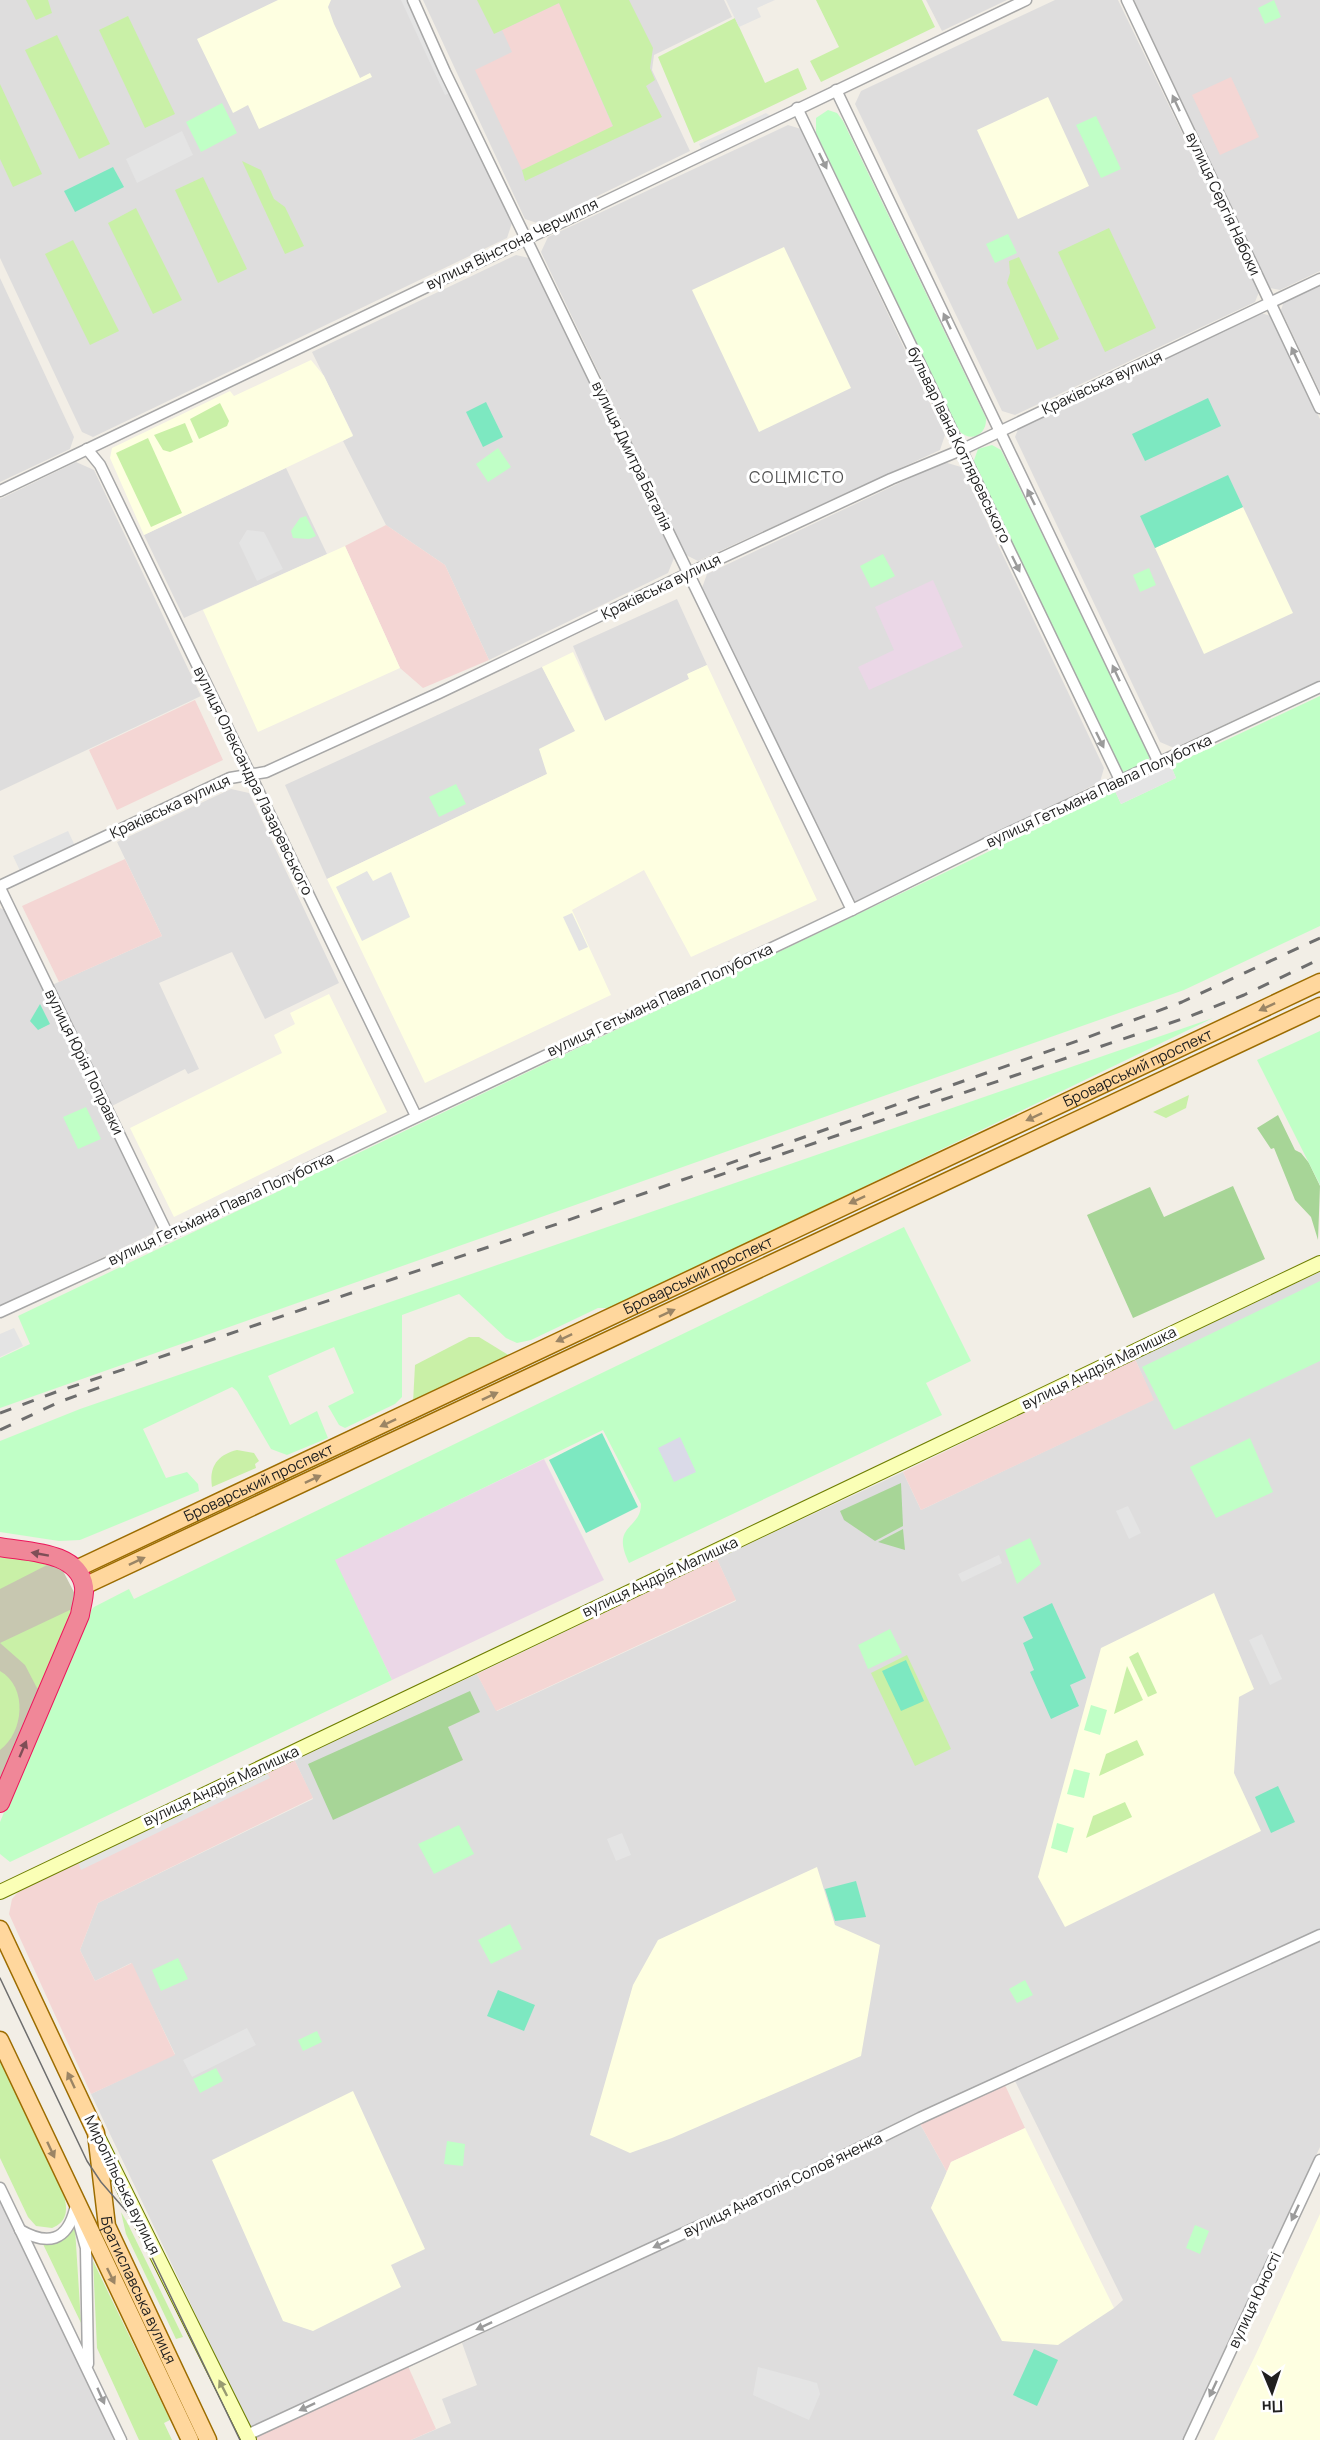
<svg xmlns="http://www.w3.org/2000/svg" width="1320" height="2440" viewBox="0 0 1320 2440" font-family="Manrope,sans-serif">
<rect width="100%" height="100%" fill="#f2eee6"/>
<g fill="#dedddd">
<path d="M0,0H409L512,223L507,238L93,437L82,432L0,258Z"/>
<path d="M423,0H724L732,17L654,55L652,70L690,151L540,224L525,219Z"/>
<path d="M926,0H1007L942,31Z"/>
<path d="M1055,0H1118L1259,292L1255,302L1015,415L1002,411L855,104L861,91Z"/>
<path d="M1134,0H1320V271L1280,290L1270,288Z"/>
<path d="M788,125L801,129L945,435L940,450L698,561L686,555L541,252L548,237Z"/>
<path d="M516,255L529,258L674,558L668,573L489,660L445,565L386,525L343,441L353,435L312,352Z"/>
<path d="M0,278L74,437L70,449L0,482Z"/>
<path d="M1320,284V392L1281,310L1284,301Z"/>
<path d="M1261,313L1271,316L1320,419V680L1174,748L1160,742L1015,437L1019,427Z"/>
<path d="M76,462L94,470L201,696L0,791V499Z"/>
<path d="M944,462L961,467L1104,768L1100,782L852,904L702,588L707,574Z"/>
<path d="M286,468L327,554L184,618L144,535Z"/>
<path d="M677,599L707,665L688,674L689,679L605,721L573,646Z"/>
<path d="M542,667L576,732L547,774L327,879L285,785Z"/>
<path d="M231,789L249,793L339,983L265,1019L232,952L159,983L199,1069L188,1074L185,1069L110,1107L52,985L162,936L117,842Z"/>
<path d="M0,908L5,910L157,1222L152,1234L0,1306Z"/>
<path d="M1320,1272V1930L250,2429L91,2094L175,2054L131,1963L95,1981L80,1950L98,1903L313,1799L294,1759L477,1674L497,1711L736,1601L717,1559L903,1472L921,1510L1153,1400L1135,1359Z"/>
<path d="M1320,1938V2147L1184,2440H411L451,2423L442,2399L477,2385L462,2343L919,2122L947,2172L931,2208L1114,2308L1123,2300L1014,2079Z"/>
<path d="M0,2198L117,2440H0Z"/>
</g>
<g fill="#f4d6d4">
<path d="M559,3L613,127L522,170L475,70L512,52L502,30Z"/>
<path d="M1231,77L1259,137L1220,155L1192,95Z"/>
<path d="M386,525L445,565L489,660L423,688L400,668L345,546Z"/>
<path d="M195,700L223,760L117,810L89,750Z"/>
<path d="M125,859L162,936L59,982L22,906Z"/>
<path d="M1135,1359L1154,1400L921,1510L903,1472Z"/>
<path d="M717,1559L736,1600L496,1711L477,1674Z"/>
<path d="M294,1759L313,1798L98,1903L80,1950L95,1981L132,1963L175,2055L91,2094L9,1914L12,1899L19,1891Z"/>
<path d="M1004,2083L1025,2128L951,2162L947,2172L919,2122Z"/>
<path d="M407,2364L436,2429L411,2440H256L254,2435Z"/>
</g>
<g fill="#ebd7e7">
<path d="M933,580L963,647L869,690L858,667L894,650L875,607Z"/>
<path d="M544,1459L604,1580L392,1680L334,1560Z"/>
</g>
<g fill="#feffe1">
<path d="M278,0H331L328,7L334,24L360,78L370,73L372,77L259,129L248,105L233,113L197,39Z"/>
<path d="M1048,97L1089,186L1018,219L977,130Z"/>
<path d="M784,247L851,388L759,432L692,290Z"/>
<path d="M311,360L324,376L353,436L144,535L110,458L112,448L230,391L234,396Z"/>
<path d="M1243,507L1293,613L1204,654L1155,548Z"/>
<path d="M345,546L400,668L258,732L203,610Z"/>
<path d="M573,652L605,721L689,679L687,674L707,665L817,900L691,957L644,870L572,910L611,995L425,1083L327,879L547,774L539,749L575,731L542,667Z"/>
<path d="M329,994L387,1112L174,1217L130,1128L282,1053L274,1035L295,1024L290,1013Z"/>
<path d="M1214,1593L1254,1689L1239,1697L1234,1773L1261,1831L1065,1927L1038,1877L1101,1648Z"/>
<path d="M817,1867L835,1925L880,1945L861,2056L672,2138L630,2153L590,2135L633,1985L658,1940Z"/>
<path d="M353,2091L425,2249L391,2265L401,2287L313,2331L283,2321L212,2160Z"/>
<path d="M1025,2128L1114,2308L1058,2345L1002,2341L931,2208L951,2162Z"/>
<path d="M1320,2214V2440H1214L1256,2354Z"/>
</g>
<path fill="#c7c7b0" d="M0,1553L61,1567L78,1600L0,1787Z"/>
<g fill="#c9f0a7">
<path d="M26,0H48L52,13L36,20Z"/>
<path d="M477,0H629L653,48L650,68L655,80L646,86L662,117L525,181L522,170L613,126L559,3L494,34Z"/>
<path d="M816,0H922L935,27L821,82L810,61L839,47Z"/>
<path d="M128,16L175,114L145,128L99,30Z"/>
<path d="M735,18L765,83L798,68L807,89L694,143L658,57Z"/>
<path d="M57,35L110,144L79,159L25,50Z"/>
<path d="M0,84L42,174L13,187L0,159Z"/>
<path d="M242,161L261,170L274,199L285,207L304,246L285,254Z"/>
<path d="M203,177L247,269L218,283L175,190Z"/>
<path d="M136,208L182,300L153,314L108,223Z"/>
<path d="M1109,228L1156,328L1105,352L1058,252Z"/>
<path d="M73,240L119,331L90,345L45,254Z"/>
<path d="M1019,257L1059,339L1037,350L1007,283L1010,273L1009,261Z"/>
<path d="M220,403L229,421L227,426L199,439L190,419Z"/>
<path d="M185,423L193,442L170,452L163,450L154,435Z"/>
<path d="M148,438L182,513L151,527L116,453Z"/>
<path d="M1189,1095L1186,1108L1166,1118L1153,1112Z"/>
<path d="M469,1337H479L510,1356L413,1403L415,1365Z"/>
<path d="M237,1450L254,1453L259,1461L255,1464L256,1468L212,1487C209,1467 217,1455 237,1450Z"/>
<path d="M0,1555L49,1564L0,1589Z"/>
<path d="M72,1609L75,1614L43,1687L37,1688L25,1665L0,1643Z"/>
<path d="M1138,1652L1157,1693L1148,1697L1129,1657Z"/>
<path d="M907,1655L951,1749L915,1766L871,1673Z"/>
<path d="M1127,1666L1143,1700L1114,1714Z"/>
<path d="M0,1671C28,1687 24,1732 0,1750Z"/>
<path d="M1137,1740L1144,1755L1099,1776L1106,1754Z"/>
<path d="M1125,1802L1132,1817L1086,1838L1093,1816Z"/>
<path d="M0,2060L64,2196C68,2210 67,2222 52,2228L36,2226L28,2217L0,2158Z"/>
<path d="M121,2212L128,2224L183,2337L176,2339L126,2234Z"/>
<path d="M75,2228L81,2323L43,2244L62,2240Z"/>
<path d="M93,2261L170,2420L164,2423L172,2440H139L97,2348Z"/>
</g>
<g fill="#a7d597">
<path d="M1278,1115L1295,1150L1301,1153L1309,1163L1320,1186L1318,1240L1311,1217L1295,1200L1274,1148L1271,1149L1257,1128Z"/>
<path d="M1233,1186L1265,1259L1133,1318L1087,1215L1150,1187L1164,1217Z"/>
<path d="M901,1483L903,1526L875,1541L844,1520L840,1511Z"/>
<path d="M903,1529L905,1550L878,1542Z"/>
<path d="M470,1691L480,1712L448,1727L463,1760L333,1820L308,1764Z"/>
</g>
<g fill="#c0ffc6">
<path d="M1274,0L1281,17L1265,24L1258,8Z"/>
<path d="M222,103L237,133L201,152L186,122Z"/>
<path d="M828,110L837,113L843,121L986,418C987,435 971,443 959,431L816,133V118Z"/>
<path d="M1096,116L1121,169L1101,178L1076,125Z"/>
<path d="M1008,234L1017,253L995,263L986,244Z"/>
<path d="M992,445L1001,450L1149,754V762L1126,773L1121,771L973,463L978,449Z"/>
<path d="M498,448L511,467L488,482L476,464Z"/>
<path d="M306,516L316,536L309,539L293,538L291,531L300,518Z"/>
<path d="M883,554L895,576L871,588L860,566Z"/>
<path d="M1149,568L1156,585L1140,592L1133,575Z"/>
<path d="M1320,696V926L1184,990L0,1408V1358L30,1344L18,1316L1115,791L1121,804L1176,778L1171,766Z"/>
<path d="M456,784L466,804L439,817L429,797Z"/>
<path d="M1213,1018L613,1308H598L531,1340L517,1343L506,1338L459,1294L402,1315V1397L395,1404L345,1428L339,1425L328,1406L354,1393L334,1347L268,1376L290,1425L317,1411L328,1438L287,1455L271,1449L237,1391L232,1387L143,1429L166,1478L187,1472L198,1484L199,1491L80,1540L59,1541L0,1532V1441L80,1409Z"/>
<path d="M1320,1031V1185L1257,1060Z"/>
<path d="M86,1107L101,1139L78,1149L63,1117Z"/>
<path d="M904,1227L971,1361L926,1383L942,1415L629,1563C610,1524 641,1530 641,1504L603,1430L335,1560L392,1680L10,1862L0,1854V1822L87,1615L94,1607L129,1589L134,1599Z"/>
<path d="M1320,1281V1361L1174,1430L1142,1367Z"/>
<path d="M1250,1438L1273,1492L1216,1518L1190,1467Z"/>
<path d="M1030,1538L1041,1564L1017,1584L1005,1550Z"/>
<path d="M890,1629L902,1653L868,1669L858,1645Z"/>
<path d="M1091,1705L1107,1710L1100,1735L1084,1730Z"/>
<path d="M1074,1769L1090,1773L1084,1798L1067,1794Z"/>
<path d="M1057,1823L1074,1828L1067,1853L1051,1848Z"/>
<path d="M459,1825L474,1854L434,1874L418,1844Z"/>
<path d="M510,1924L522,1949L491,1964L478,1940Z"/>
<path d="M178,1958L188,1979L161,1991L152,1970Z"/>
<path d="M1025,1980L1033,1995L1017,2003L1009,1989Z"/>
<path d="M317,2031L322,2042L303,2051L298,2040Z"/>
<path d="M216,2068L223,2081L200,2093L193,2079Z"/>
<path d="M447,2141L465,2144L463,2166L444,2164Z"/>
<path d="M1195,2225L1209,2231L1200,2254L1186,2248Z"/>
</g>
<g fill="#7de8c1">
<path d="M113,167L124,187L75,212L64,191Z"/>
<path d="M1208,398L1221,426L1145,461L1132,434Z"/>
<path d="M486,402L503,437L483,447L466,412Z"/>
<path d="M1228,475L1243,507L1155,548L1140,516Z"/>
<path d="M40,1004L50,1024L38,1030L30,1021Z"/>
<path d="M602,1433L638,1507L586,1533L549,1460Z"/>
<path d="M1052,1603L1086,1678L1070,1685L1079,1706L1051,1719L1030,1672L1034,1670L1023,1643L1033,1638L1023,1617Z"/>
<path d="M906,1660L924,1701L901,1711L882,1671Z"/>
<path d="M1278,1786L1295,1822L1271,1833L1255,1797Z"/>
<path d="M856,1881L866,1917L835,1921L825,1889Z"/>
<path d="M498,1990L535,2005L524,2031L487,2016Z"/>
<path d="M1034,2349L1058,2360L1037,2406L1013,2395Z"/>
</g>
<g fill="#e4e4e4">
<path d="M401,0H413L455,91L445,95Z"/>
<path d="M726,0H775L757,8L761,17L739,27Z"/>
<path d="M766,113L772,117L702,150L699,144Z"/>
<path d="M182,131L193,155L137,183L126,159Z"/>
<path d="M247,530L264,532L283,569L257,581L239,543Z"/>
<path d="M1171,766L1176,778L1121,804L1115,791Z"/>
<path d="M68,831L77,850L22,875L13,856Z"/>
<path d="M367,871L373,881L391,872L410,917L362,941L336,887Z"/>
<path d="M572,913L588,947L579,951L563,917Z"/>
<path d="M14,1328L23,1346L0,1357V1334Z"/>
<path d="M1128,1506L1141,1533L1129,1539L1116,1511Z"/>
<path d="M999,1555L1002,1563L962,1582L958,1574Z"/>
<path d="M1262,1634L1282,1679L1270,1685L1249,1640Z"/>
<path d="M266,1771L270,1778L81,1870L78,1862Z"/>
<path d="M622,1833L631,1855L616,1861L607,1839Z"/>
<path d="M247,2028L256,2045L192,2077L183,2060Z"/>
<path d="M758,2367L817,2383L820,2394L809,2420L753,2395Z"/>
</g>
<path fill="#dadae8" d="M680,1437L696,1472L674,1482L658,1448Z"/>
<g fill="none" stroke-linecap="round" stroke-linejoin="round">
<g stroke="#a7a7a7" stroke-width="13">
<g id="street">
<path d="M413,0L445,72L852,910"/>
<path d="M1127,0L1320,408"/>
<path d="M836,90L1159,763"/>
<path d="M797,108L1121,782"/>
<path d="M87,449L100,465L416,1116"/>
<path d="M0,491C342,327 683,161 1026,0"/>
<path d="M0,886L230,778L266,772L439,693L689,573L891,479L961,450L1320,279"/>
<path d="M0,888L168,1235"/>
<path d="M0,1312L168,1235L852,910L985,844L1320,687"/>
<path d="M0,2188L121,2440"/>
<path d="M77,2216L86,2248L88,2364"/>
<path d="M20,2230C48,2246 67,2241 75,2209"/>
<path d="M247,2435L723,2215L920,2118L1320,1935"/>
<path d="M1189,2440L1320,2160"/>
</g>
</g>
<g stroke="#6e7e00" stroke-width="16">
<g id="secondary">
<path d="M0,1892L1320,1263"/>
<path d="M99,2139L249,2440"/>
</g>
</g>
<g stroke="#9c6c00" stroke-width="19">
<g id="primary">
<path id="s1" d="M76,1569L1320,982"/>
<path d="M84,1586L1320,1006"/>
<path id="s2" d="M0,1929L96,2133L107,2226L208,2440"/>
<path d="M0,2040L190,2440"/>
</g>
</g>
<g stroke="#ec165b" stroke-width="20">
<path id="highway" d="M0,1547C27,1552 79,1551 84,1587C85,1596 81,1607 80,1615L0,1803"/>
</g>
<use href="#street" stroke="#fff" stroke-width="10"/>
<use href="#secondary" stroke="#faffb6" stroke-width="14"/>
<use href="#primary" stroke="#ffd79d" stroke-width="16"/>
<use href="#highway" stroke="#f08798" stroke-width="18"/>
<path stroke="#6e6e6e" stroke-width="1.5" d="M0,1978L87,2161L101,2182L134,2220L240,2440"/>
<g stroke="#6e6e6e" stroke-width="3" stroke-dasharray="12 12" stroke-linecap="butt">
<path d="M714,1177L1188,1017L1244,995L1320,959"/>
<path d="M0,1413L56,1392L557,1224L1083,1039L1182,1002L1320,938"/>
<path d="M0,1430L59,1402L109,1384"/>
</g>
</g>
<defs><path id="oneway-solid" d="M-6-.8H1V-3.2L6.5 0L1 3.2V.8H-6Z" transform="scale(1.5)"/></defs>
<g fill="#9b9b9b">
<use href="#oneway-solid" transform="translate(1176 103) rotate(-115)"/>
<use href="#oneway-solid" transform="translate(823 161) rotate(64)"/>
<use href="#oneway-solid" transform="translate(947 321) rotate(-115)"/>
<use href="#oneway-solid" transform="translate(1295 355) rotate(-115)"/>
<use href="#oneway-solid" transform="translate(1031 497) rotate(-116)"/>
<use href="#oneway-solid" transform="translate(1016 564) rotate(64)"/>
<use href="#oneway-solid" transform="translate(1116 673) rotate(-115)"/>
<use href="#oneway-solid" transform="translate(1100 740) rotate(64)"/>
<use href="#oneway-solid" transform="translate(1295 2213) rotate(115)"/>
<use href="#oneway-solid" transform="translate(661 2244) rotate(155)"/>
<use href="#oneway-solid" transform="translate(484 2326) rotate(155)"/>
<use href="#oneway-solid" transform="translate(1213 2389) rotate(115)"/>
<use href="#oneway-solid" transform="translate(101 2396) rotate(66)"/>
<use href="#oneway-solid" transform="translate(307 2407) rotate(155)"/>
</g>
<g fill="#9b8565">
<use href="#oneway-solid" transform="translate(1267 1007) rotate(155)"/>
<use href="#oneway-solid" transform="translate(1034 1117) rotate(155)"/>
<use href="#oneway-solid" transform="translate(857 1200) rotate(155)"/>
<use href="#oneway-solid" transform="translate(667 1313) rotate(-25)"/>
<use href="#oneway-solid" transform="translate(564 1338) rotate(155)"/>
<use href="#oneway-solid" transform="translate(490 1396) rotate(-25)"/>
<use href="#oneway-solid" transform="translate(388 1423) rotate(155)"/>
<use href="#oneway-solid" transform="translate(313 1479) rotate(-25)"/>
<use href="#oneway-solid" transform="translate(137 1561) rotate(-25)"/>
<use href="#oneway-solid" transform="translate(71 2080) rotate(-115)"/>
<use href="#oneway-solid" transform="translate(51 2150) rotate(65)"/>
<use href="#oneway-solid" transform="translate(111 2276) rotate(64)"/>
</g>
<g fill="#7e4e56">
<use href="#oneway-solid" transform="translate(40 1554) rotate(-170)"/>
<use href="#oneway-solid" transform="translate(23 1749) rotate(-67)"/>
</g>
<use fill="#989b72" href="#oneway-solid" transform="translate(223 2388) rotate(-117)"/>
<g text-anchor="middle" stroke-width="6" stroke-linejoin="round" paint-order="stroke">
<g font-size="15" fill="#202020" stroke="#fff">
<text transform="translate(1223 204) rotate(65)" y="5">вулиця Сергія Набоки</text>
<text transform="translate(512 244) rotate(-26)" y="5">вулиця Вінстона Черчилля</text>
<text transform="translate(1102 383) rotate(-25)" y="5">Краківська вулиця</text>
<text transform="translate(959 445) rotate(64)" y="5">бульвар Івана Котляревського</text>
<text transform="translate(632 456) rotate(64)" y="5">вулиця Дмитра Багалія</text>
<text transform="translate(661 587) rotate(-26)" y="5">Краківська вулиця</text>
<text transform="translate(253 781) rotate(64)" y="5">вулиця Олександра Лазаревського</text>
<text transform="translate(1099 791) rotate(-25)" y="5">вулиця Гетьмана Павла Полуботка</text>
<text transform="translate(170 807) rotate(-25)" y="5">Краківська вулиця</text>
<text transform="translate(660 1000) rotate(-25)" y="5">вулиця Гетьмана Павла Полуботка</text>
<text transform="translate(84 1062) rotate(64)" y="5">вулиця Юрія Поправки</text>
<text dy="5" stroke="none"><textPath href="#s1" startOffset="1174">Броварський проспект</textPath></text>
<text transform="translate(221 1209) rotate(-25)" y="5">вулиця Гетьмана Павла Полуботка</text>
<text dy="5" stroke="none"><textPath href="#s1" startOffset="688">Броварський проспект</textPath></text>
<text transform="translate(1099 1368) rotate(-26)" y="5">вулиця Андрія Малишка</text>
<text dy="5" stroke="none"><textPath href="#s1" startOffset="202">Броварський проспект</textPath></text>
<text transform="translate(660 1577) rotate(-25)" y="5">вулиця Андрія Малишка</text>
<text transform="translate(221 1786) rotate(-25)" y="5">вулиця Андрія Малишка</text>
<text transform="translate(122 2185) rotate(64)" y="5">Миропільська вулиця</text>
<text transform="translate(783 2185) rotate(-26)" y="5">вулиця Анатолія Соловʼяненка</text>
<text dy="5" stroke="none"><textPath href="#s2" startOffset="390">Братиславська вулиця</textPath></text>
<text transform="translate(1255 2300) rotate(-65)" y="5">вулиця Юності</text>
</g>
<g font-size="16" letter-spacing="1.5" fill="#535353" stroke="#fff">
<text x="797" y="483">СОЦМІСТО</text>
</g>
</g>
<g transform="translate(1272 2392) rotate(178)" stroke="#ffffff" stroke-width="4.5" paint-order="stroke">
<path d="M0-4.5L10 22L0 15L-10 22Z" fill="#202020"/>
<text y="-9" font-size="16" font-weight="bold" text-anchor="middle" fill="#202020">Пн</text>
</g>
</svg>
